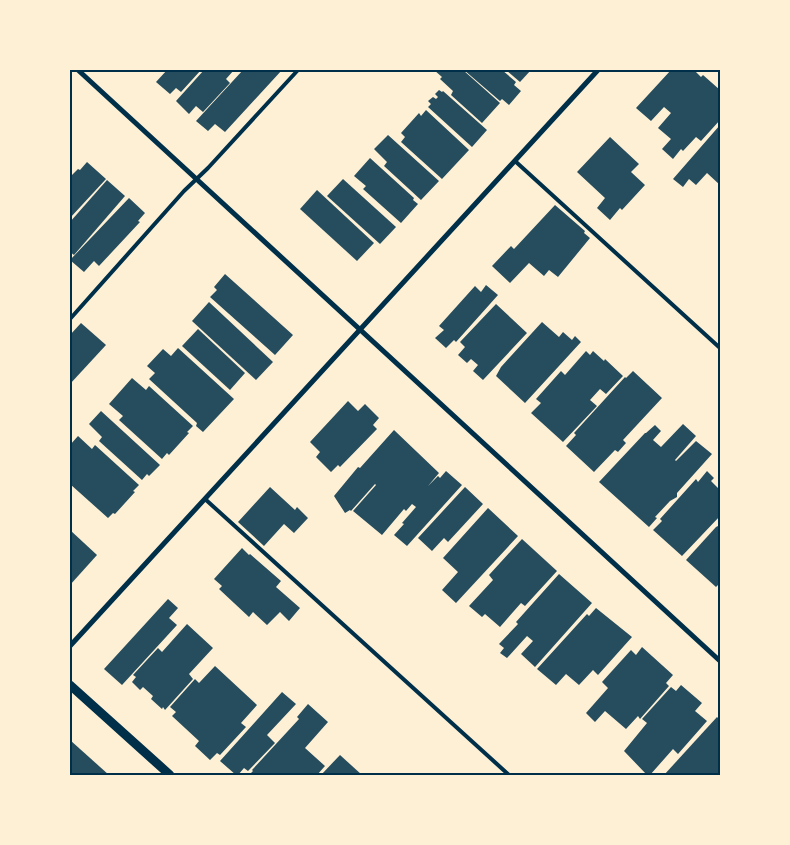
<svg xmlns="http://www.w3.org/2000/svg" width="790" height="845" viewBox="0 0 790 845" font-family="Figtree,sans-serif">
<rect width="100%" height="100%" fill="#fdf0d5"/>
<g fill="#264d5e">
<path d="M167,70H201L181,92L176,88L170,94L156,82Z"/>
<path d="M204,70H234L226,79L230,83L203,112L196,106L189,114L176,101Z"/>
<path d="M243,70H282L225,132L215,124L208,131L196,121Z"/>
<path d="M434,70H463L500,103L482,123L451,95L453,91L440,79L442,77Z"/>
<path d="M464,70H502L516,82L514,85L521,91L509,105L502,99L500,101Z"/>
<path d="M506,70H531L520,82Z"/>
<path d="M671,70H694L701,77L703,75L720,90V120L701,141L696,137L683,151L681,149L673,159L662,149L671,139L658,128L671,113L664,107L651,121L636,108Z"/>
<path d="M439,90L442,92L443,91L487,130L472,147L428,107L431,104L428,101L433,97L436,99L438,97L435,94Z"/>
<path d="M426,110L469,150L442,179L401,142L405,137L401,133L419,113L421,116Z"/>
<path d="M720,125V185L707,173L696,185L689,179L683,187L673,179Z"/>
<path d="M388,135L439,181L421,200L384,166L387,162L374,149Z"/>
<path d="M610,137L639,164L631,172L645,185L622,210L620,208L610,220L597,208L605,198L577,172Z"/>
<path d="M370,158L414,198L413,200L418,204L401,223L363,189L366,186L354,176Z"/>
<path d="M87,162L106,179L70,218V177L78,169L80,170Z"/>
<path d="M343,179L396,227L380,244L327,196Z"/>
<path d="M107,180L125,196L74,255L70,252V222Z"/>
<path d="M317,190L374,243L357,261L300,209Z"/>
<path d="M129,198L145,213L138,221L140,222L99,266L94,261L84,272L70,260Z"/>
<path d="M555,205L585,231L584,233L590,238L558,277L549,270L544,276L529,263L510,283L492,266L511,246L514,249Z"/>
<path d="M225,274L293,335L275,355L210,297L217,290L214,287Z"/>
<path d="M486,285L498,295L456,342L454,340L446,348L435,338L444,330L439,326L475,286L481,292Z"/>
<path d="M209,302L273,362L256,380L192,321Z"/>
<path d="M496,304L527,333L483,380L473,371L478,365L471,359L467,363L458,355L465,347L460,342Z"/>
<path d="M542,322L559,337L563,332L572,340L575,336L581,342L525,403L496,376L501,367Z"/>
<path d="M81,323L106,345L70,384V335Z"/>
<path d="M198,329L245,373L230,390L182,346Z"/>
<path d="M178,348L234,399L203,432L196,426L197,423L149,379L155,373L147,366L163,349L171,356Z"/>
<path d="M586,351L590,355L593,351L604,361L605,359L623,376L606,394L600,389L590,400L597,406L563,442L531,413L541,403L536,399L561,371L565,375Z"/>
<path d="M633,371L662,398L623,440L626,443L618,452L615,450L594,472L566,446L576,435L574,433L625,377L626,378Z"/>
<path d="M132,378L146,390L149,386L193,426L187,432L189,433L169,455L167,453L162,459L119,420L123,416L109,404Z"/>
<path d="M348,401L358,411L365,404L379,418L373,425L377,429L340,467L338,465L331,472L316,457L320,452L310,442Z"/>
<path d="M101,411L160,465L149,476L147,474L142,480L99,441L102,437L89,424Z"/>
<path d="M683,424L696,436L675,460L676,461L696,441L712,454L677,493V497L670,501L655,517L657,518L649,527L599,482L645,433H646L655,425L661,431L653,440L661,447Z"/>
<path d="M394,430L439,473L428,486L438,476L440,478L446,471L462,485L407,546L394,535L404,524L402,523L416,507L412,504L406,511L404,509L382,535L353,511L376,485L375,484L351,511L350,510L345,513L334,496L358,467L360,468Z"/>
<path d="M78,436L92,449L95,445L139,485L133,491L135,492L115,514L113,513L108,518L70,484V445Z"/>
<path d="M707,471L714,478L711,481L718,488L720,486V516L682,556L653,530L662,521L660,519L696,479L698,482Z"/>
<path d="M270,487L295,510L297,507L308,518L294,533L284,524L264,546L238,522Z"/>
<path d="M465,487L483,504L448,542L444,538L432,551L418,538Z"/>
<path d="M488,508L518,536L456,603L442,590L458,572L443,558Z"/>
<path d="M720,525V583L716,587L686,560L716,527Z"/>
<path d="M70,530L97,555L70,585Z"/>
<path d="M522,539L557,571L525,606L521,603L500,627L485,614L482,617L469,606L493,580L489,575Z"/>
<path d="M242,548L249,555L250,554L281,581L276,587L300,608L289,621L280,612L267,625L253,612L249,617L219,589L222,586L214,579Z"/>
<path d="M559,574L592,603L535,667L521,654L533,641L527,636L507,658L500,653L504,648L499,644L518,624L516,622Z"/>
<path d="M168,599L178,608L169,618L177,625L122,685L104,669Z"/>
<path d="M596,608L632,637L598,675L593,670L579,685L566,674L556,685L537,669L587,614L589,616Z"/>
<path d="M187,624L213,648L189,674L193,679L165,710L163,707L162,709L151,699L153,696L143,687L140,690L132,682L136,677L133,675L158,648L162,652Z"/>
<path d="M642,647L673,675L666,683L669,686L640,719L638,716L626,729L605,711L595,722L586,713L608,688L602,682L631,650L636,655Z"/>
<path d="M215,666L257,705L241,723L246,727L220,755L217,753L210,760L195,746L199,741L172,716L176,712L170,707L195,679L199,683Z"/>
<path d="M681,685L702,703L695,711L707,721L678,754L673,749L650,775H647L624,751L647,723L642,719L671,687L676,691Z"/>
<path d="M282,692L296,704L267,735L275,743L248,771L244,768L238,775H236L220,761Z"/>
<path d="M308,704L328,722L305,748L325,766L317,775H249L253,771L252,770L299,719L297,717Z"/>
<path d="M717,717L720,720V775H664Z"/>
<path d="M70,740L109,775H70Z"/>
<path d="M340,755L362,775H321Z"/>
</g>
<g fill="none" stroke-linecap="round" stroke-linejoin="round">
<g stroke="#003049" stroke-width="4">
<path d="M515,161L720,348"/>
<path d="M70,319L184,191L208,168L298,70"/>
<path d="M205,499L509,775"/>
</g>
<g stroke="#003049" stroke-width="5">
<path d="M78,70L720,661"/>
<path d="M70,646L598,70"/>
</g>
<path stroke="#003049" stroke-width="9" d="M70,685L170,775"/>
</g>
<rect width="790" height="845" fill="none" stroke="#fdf0d5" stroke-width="142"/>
<rect x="71" y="71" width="648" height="703" fill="none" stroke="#003049" stroke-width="2"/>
</svg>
